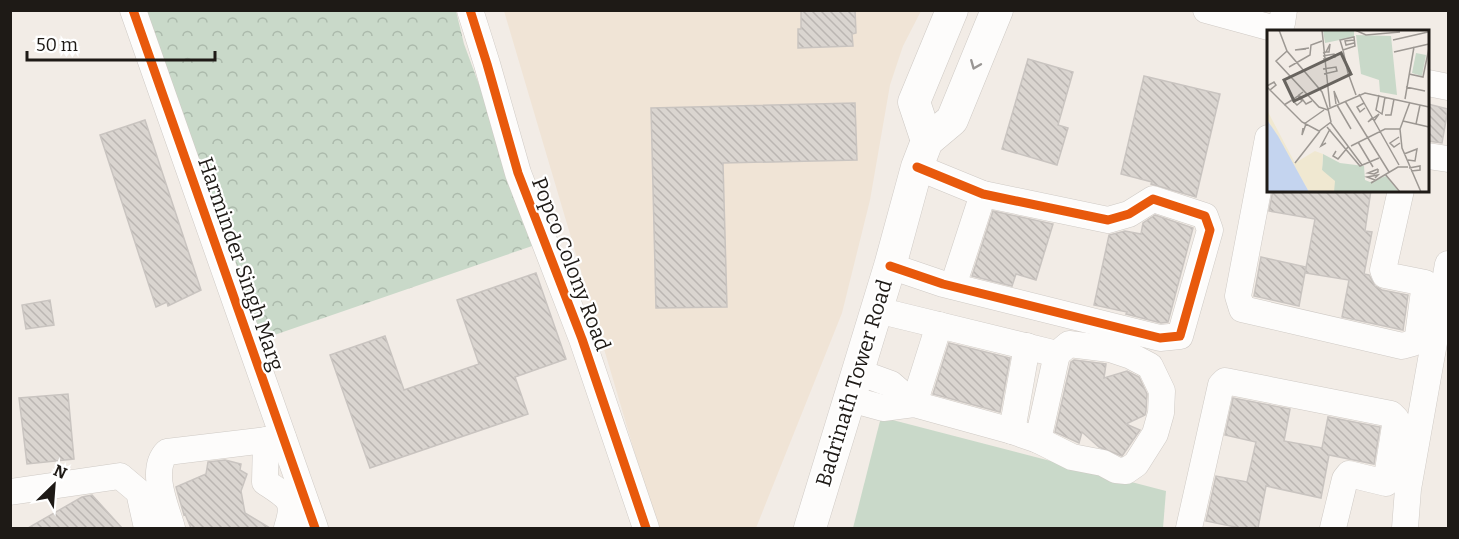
<svg xmlns="http://www.w3.org/2000/svg" width="1459" height="539" viewBox="0 0 1459 539" font-family="Bitter,serif">
<defs>
<pattern id="park-crowns" width="20" height="18" patternUnits="userSpaceOnUse" patternTransform="scale(1.5)"><rect width="20" height="18" fill="#c9d9c9"/><path d="M2 6a3 3 0 1 1 6 0M12 15a3 3 0 1 1 6 0" fill="none" stroke="#acbaac"/></pattern>
<pattern id="building-back-hatch" width="6" height="6" patternUnits="userSpaceOnUse" patternTransform="scale(1.5)"><rect width="6" height="6" fill="#dad5d0"/><path d="M-1 5l2 2M0 0l6 6M5-1l2 2" fill="none" stroke="#bbb6b2"/></pattern>
</defs>
<rect width="100%" height="100%" fill="#f2ece6"/>
<path fill="#f0e4d6" d="M504,11H921L903,46L890,85L870,200L842,313L756,528H657Z"/>
<path fill="#c9d9c9" d="M881,417L1166,491L1163,528H853Z"/>
<path fill="url(#park-crowns)" d="M140,11H456L464,44L538,244L254,342Z"/>
<g fill="url(#building-back-hatch)" stroke="#c9c4c0" stroke-width="1.5">
<path d="M801,10H855L856,33L852,34L853,46L798,48V29H801Z"/>
<path d="M1028,59L1073,72L1058,125L1068,128L1057,165L1002,149Z"/>
<path d="M1144,76L1220,94L1196,197L1151,184L1152,182L1121,174Z"/>
<path d="M855,103L857,160L723,163L727,307L656,308L651,108Z"/>
<path d="M1428,104L1448,109L1442,143L1428,141Z"/>
<path d="M145,120L201,290L168,306L167,302L156,307L100,135Z"/>
<path d="M1273,190H1371L1365,231L1372,232L1364,274L1369,275L1375,286L1382,290L1408,295L1403,330L1342,317L1349,280L1305,273L1315,219L1269,211Z"/>
<path d="M993,211L1053,224L1036,280L1016,274L1012,286L972,276Z"/>
<path d="M1155,215L1193,228L1168,322L1161,323L1126,314L1127,312L1094,305L1109,235L1125,231L1141,234L1143,223Z"/>
<path d="M1261,257L1306,267L1299,306L1254,296Z"/>
<path d="M536,273L566,359L515,377L528,414L370,468L330,355L385,336L404,390L479,364L457,300Z"/>
<path d="M50,300L54,325L26,329L22,305Z"/>
<path d="M949,343L1010,358L1000,412L933,394Z"/>
<path d="M1074,360L1106,364L1104,378L1127,371L1139,377L1147,394L1146,411L1145,415L1126,424L1140,430L1122,456L1099,447L1082,432L1079,443L1055,432L1071,362Z"/>
<path d="M68,394L74,459L27,464L19,398Z"/>
<path d="M1233,398L1290,409L1284,441L1322,448L1328,417L1380,427L1374,464L1329,455L1321,498L1266,486L1258,528H1240L1206,521L1216,476L1247,482L1256,442L1225,435Z"/>
<path d="M225,460L241,464L240,470L247,474L241,491L245,513L270,528H191L185,514L184,515L176,487L206,474L208,462Z"/>
<path d="M92,495L122,528H28L82,497Z"/>
</g>
<g fill="none" stroke-linecap="round" stroke-linejoin="round">
<g stroke="#cfcac5" stroke-width="27">
<g id="minor">
<path d="M133,10L315,528"/>
<path d="M470,10L487,64L518,173L582,339L646,528"/>
<path d="M1206,10L1272,28L1282,23L1284,10"/>
<path d="M1428,83L1448,87"/>
<path d="M1268,138L1238,296L1242,309L1402,346L1413,343L1418,336L1425,283L1385,275L1383,270L1401,190"/>
<path d="M1428,156L1448,159"/>
<path d="M890,266L943,284L1160,338L1180,336L1210,230L1205,216L1153,199L1129,214L1108,220L983,194L917,167"/>
<path d="M953,286L983,194"/>
<path d="M858,372L891,384L914,404"/>
<path d="M850,399L883,408L914,404L1012,431L1038,440L1072,457L1103,463L1116,470L1126,471L1136,464L1155,434L1161,413L1162,391L1150,366L1131,356L1110,349L1069,344L1057,354L877,310"/>
<path d="M914,404L939,325"/>
<path d="M1012,431L1027,346"/>
<path d="M266,440L265,482C289,498 296,500 287,528"/>
<path d="M1038,440L1057,354"/>
<path d="M10,492L120,476L139,492L147,528"/>
<path d="M172,528C166,507 149,470 167,452L283,438"/>
<path d="M1189,528L1221,385L1225,381L1391,414L1396,419L1386,483L1349,474L1345,479L1333,528"/>
<path d="M1405,528L1408,489L1448,264"/>
</g>
</g>
<g stroke="#cfcac5" stroke-width="33">
<g id="tertiary">
<path d="M927,141L914,102L952,10"/>
<path d="M810,528L890,266L917,167L927,141L952,120L997,10"/>
</g>
</g>
<use href="#minor" stroke="#fdfcfb" stroke-width="26"/>
<use href="#tertiary" stroke="#fdfcfb" stroke-width="32"/>
<g stroke="#fff" stroke-width="13">
<g id="cycleway">
<path d="M133,10L315,528"/>
<path d="M470,10L487,64L518,173L582,339L646,528"/>
<path d="M890,266L943,284L1160,338L1180,336L1210,230L1205,216L1153,199L1129,214L1108,220L983,194L917,167"/>
</g>
</g>
<use href="#cycleway" stroke="#e8590c" stroke-width="9"/>
</g>
<defs><path id="oneway-chevron" d="M-2-3.5L2.5 0L-2 3.5" fill="none" stroke-width="1.6" stroke-linecap="round" stroke-linejoin="round" transform="scale(1.5)"/></defs>
<use stroke="#999694" href="#oneway-chevron" transform="translate(975 65) rotate(112)"/>
<g text-anchor="middle" stroke-width="4.5" stroke-linejoin="round" paint-order="stroke">
<g font-size="21" fill="#1e1a16" stroke="#fff">
<text transform="translate(241 264) rotate(71)" y="7">Harminder Singh Marg</text>
<text transform="translate(571 264) rotate(69)" y="7">Popco Colony Road</text>
<text transform="translate(854 383) rotate(-73)" y="7">Badrinath Tower Road</text>
</g>
</g>
<g transform="translate(1267 30)">
<rect width="162" height="162" fill="#f2ece6"/>
<path d="M56,0H87V7L58,13ZM89,5L124,6L130,65L113,62L112,50L94,44Z" fill="#c9d9c9"/>
<path d="M56,124L73,133L97,136L98,150L103,152L119,146L132,162H67L55,140Z" fill="#c9d9c9"/>
<path d="M0,80L28,133L48,121L56,124L55,140L68,151L67,162H42L0,89Z" fill="#f0e8d1"/>
<path d="M149,23L159,25L155,46L145,43Z" fill="#c9d9c9"/>
<path d="M0,90L11,106L42,162H0Z" fill="#c4d4ef"/>
<path fill="none" stroke="#9d9893" stroke-width="1.5" d="M12,0L20,21L55,62L61,79M55,0L63,77M88,0L99,5L133,2M126,10L161,2M87,13L79,15L78,11L87,10M39,19L28,20L42,18M76,20L88,16L87,7L73,10L76,20L79,34L81,43L89,65M20,21L9,31L52,77L61,80M127,22L162,14M56,23L59,22H62L63,14L59,22M56,26L67,24L68,27L56,29M22,37L43,25L44,15L55,11M56,39L69,37L70,41L57,44M142,44L156,47L162,18M0,56L7,52L9,55L3,60M0,57L35,92L52,101L64,92L61,79L98,63L162,77M139,57L158,61M36,62L32,65L39,74L45,71M92,64L132,135M112,65L109,80L115,84L118,67M138,69L147,17M78,71L122,142M143,72L133,99L135,118L154,162M97,73L90,77L93,82L98,78M69,74L67,61L72,73M17,75L25,70L31,66L35,71L30,75L25,70M70,75L84,99M118,85H124L127,69M105,88L101,92L112,84L107,91M136,91L162,97M63,92L95,135M37,94L57,80M149,94L153,75M60,97L93,136L112,128M36,98L35,105L39,94M132,107L123,113L127,117L133,113M91,112L106,137M59,113L54,116L63,99M84,116L118,99H133M69,121L66,126L71,129L81,117M137,124L150,119L148,131L141,130M28,133L53,101M142,138L153,136V140L144,141M111,139V142L107,144L101,143L111,139M118,144L133,162M108,150L100,147L111,145L108,148M104,153L131,137H141"/>
<path fill="#68645f" fill-opacity="0.15" stroke="#68645f" stroke-width="3" d="M74,23L84,44L27,71L17,50Z"/>
<rect width="162" height="162" fill="none" stroke="#1e1a16" stroke-width="3"/>
</g>
<rect width="1459" height="539" fill="none" stroke="#1e1a16" stroke-width="24"/>
<g transform="translate(54 485) rotate(25)" stroke="#ffffff" stroke-width="4.5" paint-order="stroke">
<path d="M0-4.5L10 22L0 15L-10 22Z" fill="#1e1a16"/>
<text y="-9" font-size="16" font-weight="bold" text-anchor="middle" fill="#1e1a16">N</text>
</g>
<path d="M27 51v9h188v-9" fill="none" stroke="#1e1a16" stroke-width="3"/>
<text x="36" y="51" font-size="18" fill="#1e1a16" stroke="#ffffff" stroke-width="4.5" paint-order="stroke">50 m</text>
</svg>
